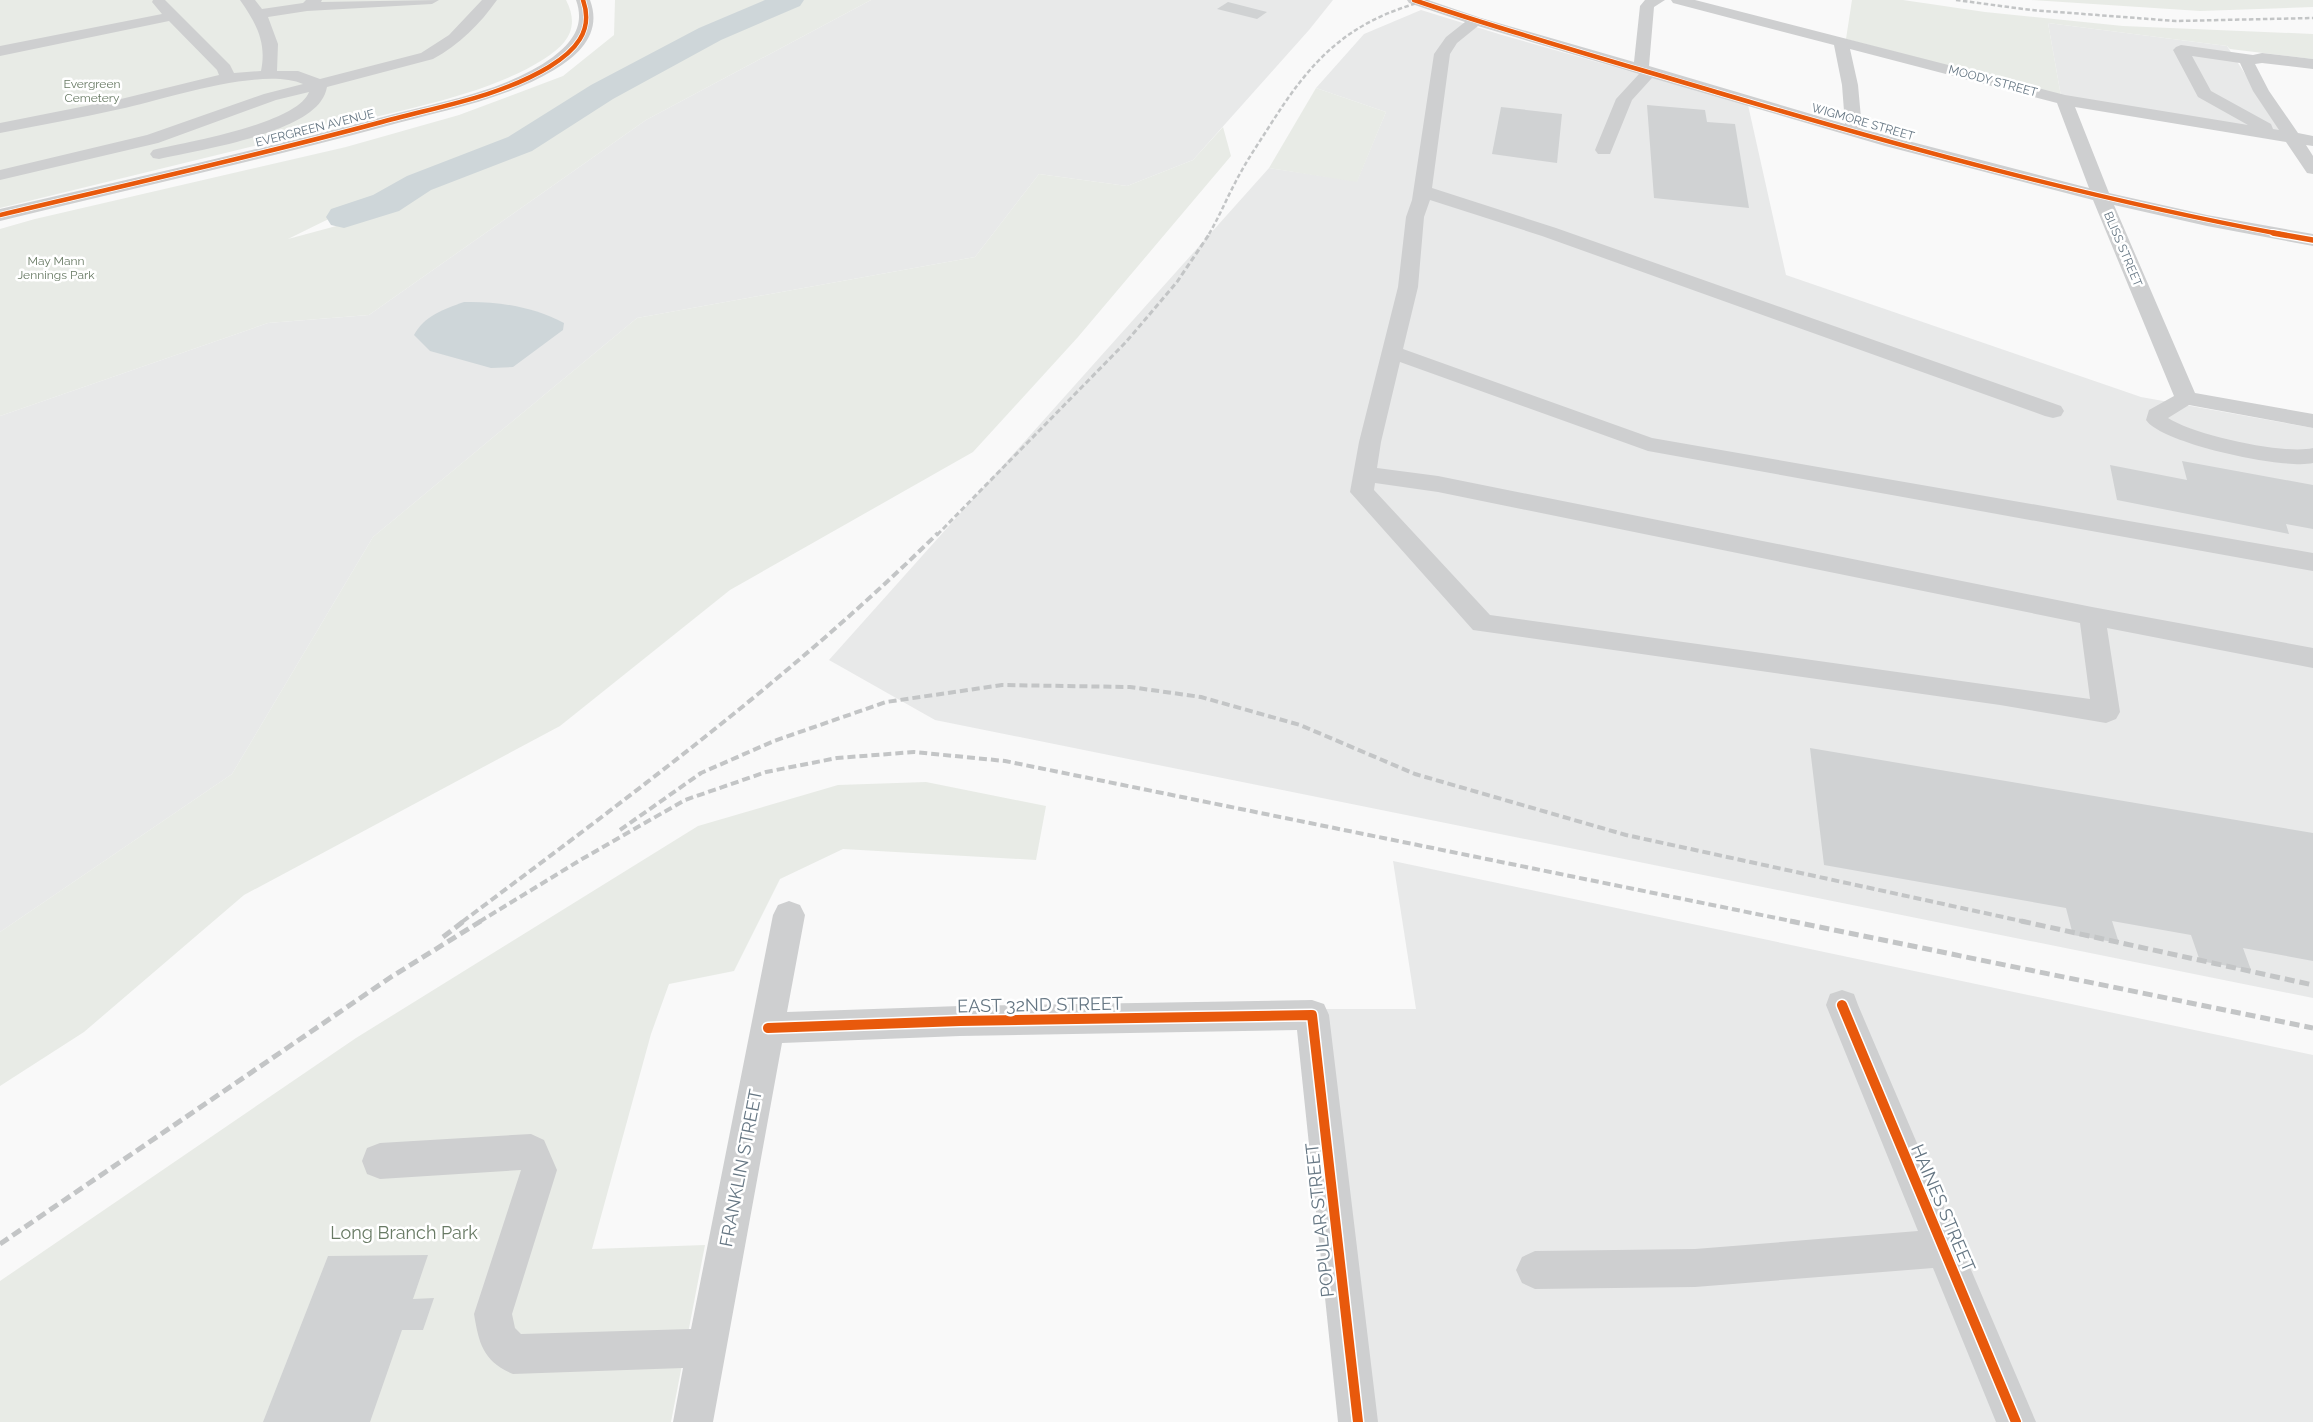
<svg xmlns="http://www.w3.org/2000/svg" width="2313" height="1422" viewBox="0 0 2313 1422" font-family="Raleway,sans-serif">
<rect width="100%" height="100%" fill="#f9f9f9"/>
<g fill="#e8e9e9">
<path d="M871,0H1333L1309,30L1193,160L1127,186L1039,174L975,257L637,318L373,537L232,774L0,932V416L268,323L369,315L646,120Z"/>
<path d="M1421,10L1502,35L1748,105L1786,275L2141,397L2313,428V998L935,720L829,660L1269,168L1357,181L1386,112L1316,88L1364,34Z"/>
<path d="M2048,23L2227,46L2283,133L2061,96Z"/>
<path d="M1393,861L2313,1055V1422H1373L1326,1009H1416Z"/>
</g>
<g fill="#e8ebe6">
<path d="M0,0H566C580,27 568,44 544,59C488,95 397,111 332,127C221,154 111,181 0,208Z"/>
<path d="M615,0H779L697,33L626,72L524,134L416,176L288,239L392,211L427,184L545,140L620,91L718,36L804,0H871L646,120L369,315L268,323L0,416V229L35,219L346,147L459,115L563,76L614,35Z"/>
<path d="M1852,0H1903L1985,12L2123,26L2313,34V59L2230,49L2227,46L2048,23L2061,96L1846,39Z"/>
<path d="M2031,0H2313V7L2200,11Z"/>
<path d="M1316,88L1386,112L1357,182L1269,168Z"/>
<path d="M1223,127L1231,156L1078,337L973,452L730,590L560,726L244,895L84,1032L0,1086V932L232,774L373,537L637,318L975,257L1039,174L1127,186L1193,160Z"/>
<path d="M926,782L1046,806L1036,860L843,849L780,879L734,971L669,984L651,1034L592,1249L705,1245L671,1422H0V1281L356,1038L698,826L838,785Z"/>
</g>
<path fill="#ced6d9" d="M464,302C497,301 534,307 564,323L563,330L513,367L491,368L430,351L414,335C424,316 444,309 464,302Z"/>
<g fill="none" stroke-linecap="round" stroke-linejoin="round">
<path fill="#ced6d9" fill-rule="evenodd" d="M765,0H804L800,6L721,40L613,99L532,151L431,190L399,211L344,228L331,225L326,217L331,209L373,195L407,176L508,137L591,85L699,28Z"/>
</g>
<g fill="#d0d2d3">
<path d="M1228,2L1267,12L1257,19L1217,9Z"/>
<path d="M1647,105L1705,110L1707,122L1735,124L1749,208L1654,198Z"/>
<path d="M1501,107L1562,114L1557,163L1492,154Z"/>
<path d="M2182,461L2313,485V529L2286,524L2289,534L2117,500L2110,465L2187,480Z"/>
<path d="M1810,748L2313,833V961L2243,948L2251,970L2200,961L2191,935L2112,921L2119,943L2073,935L2066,908L1824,865Z"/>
<path d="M428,1255L413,1299L434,1298L423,1330H402L370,1422H263L328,1256Z"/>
</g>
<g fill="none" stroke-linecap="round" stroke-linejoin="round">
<g fill="#cecfd0" fill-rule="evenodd">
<path d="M153,0H165L230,65L234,73L261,71C267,42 256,23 240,0H255L262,9L303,3L306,0H322L321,2L439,0L432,4L307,11L268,17L278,44L277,71H298L320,79L421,53L449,35L482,0H497C480,24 459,45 433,59L327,87C326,92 324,97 321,101C297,135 199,150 159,159L153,158L150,154L153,150C186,142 297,124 309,92L276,100L158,143L0,180V170L147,135L264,94L303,84C261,66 164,100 120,109C80,118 40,125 0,133V123L121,99L219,75L217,70L169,21L0,56V46L162,14L152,2Z"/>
<path d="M576,0H590C602,32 581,54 554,70C502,101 440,111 383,127C256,161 128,190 0,221V209C126,180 253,151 379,118C437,102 503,93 553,57C573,42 585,25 576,0Z"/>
<path d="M1407,0H1428L1481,18L1634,62L1640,6L1645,0H1665L1654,7L1649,66L1845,124L1842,85L1834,45L1673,3L1671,0H1695L2065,95L2248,125L2198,97L2173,50L2176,47L2181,45L2253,55L2262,53L2313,59V69L2262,63L2255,64L2269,91L2298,133L2313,136V146L2306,145L2313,156V174L2307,173L2286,142L2075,107L2109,193L2207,215L2313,234V246L2207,226L2114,205L2195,393L2313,414V428L2189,405L2168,418C2194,435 2284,455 2313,448V463C2286,470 2162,444 2146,420L2149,410L2174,396L2093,200L1885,146L1652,78L1632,100L1610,154H1598L1595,150L1616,99L1639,74L1478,26L1457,43L1450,54L1432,188L1556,228L2061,406L2064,411L2061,416L2053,418L2045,416L1542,236L1430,200L1424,217L1418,287L1403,349L1652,438L2313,553V571L1648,451L1400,362L1381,442L1377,468L1438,476L2092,607L2313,648V668L2107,628L2120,712L2116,719L2106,723L2000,705L1473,630L1350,492L1359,442L1398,287L1406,217L1412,200L1434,54L1446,37L1465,22L1409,3ZM1850,49L2057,103L2089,188L1862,129L1858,85ZM2192,56L2240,63L2253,91L2279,130L2273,129L2271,124L2211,91ZM1375,483L1438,492L2080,623L2090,699L1490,615L1374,490Z"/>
<path d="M789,901L800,905L805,915L787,1012L960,1006L1312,1000L1324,1004L1329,1015L1378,1422H1338L1297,1030L960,1036L782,1043L713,1422H673L683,1368L513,1374C483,1361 479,1344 474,1314L521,1170L380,1179L367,1174L362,1161L367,1148L380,1143L531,1134L544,1140L557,1170L512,1314L515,1328L521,1334L691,1329L773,915L778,905Z"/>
<path d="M1842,990L1854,994L1858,1005L2036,1422H1996L1933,1268L1695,1287L1535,1289L1522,1283L1516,1270L1522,1257L1535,1251L1695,1249L1918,1231L1826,1005L1830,994Z"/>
</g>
<g stroke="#c3c5c6" stroke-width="2.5" stroke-dasharray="4.5 2.5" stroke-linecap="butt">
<path d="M1956,0L2031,10L2176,21L2313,18"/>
<path d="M1209,234C1219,217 1226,200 1235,183C1244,165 1256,147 1267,130C1311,60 1345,22 1428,0"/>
</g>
<path stroke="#c3c5c6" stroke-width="3" stroke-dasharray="5.5 3" stroke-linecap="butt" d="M937,535L1126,342L1177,282L1210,233"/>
<g stroke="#c3c5c6" stroke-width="4" stroke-dasharray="8 4" stroke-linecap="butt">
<path d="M620,830L701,773L774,741L886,702L1002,685L1130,687L1201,697L1300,725L1415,774L1626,835L2026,922"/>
<path d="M462,922C626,799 791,678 938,533"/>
<path d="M479,922L582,859L685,800L766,772L837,758L914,752L1005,761L1796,922"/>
</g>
<g stroke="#c3c5c6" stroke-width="5" stroke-dasharray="10 5" stroke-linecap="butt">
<path d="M1790,921L2313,1028"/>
<path d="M2021,921L2313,985"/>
<path d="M443,937L464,921"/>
<path d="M0,1244L391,977L481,921"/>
</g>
<g stroke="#fff" stroke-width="6">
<g id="cycleway-far2">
<path d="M1414,0C1514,34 1615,62 1716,92C1902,147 2089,198 2280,234"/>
<path d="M0,215C126,185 252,157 378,123C435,107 497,98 549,67C575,51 594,31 583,0"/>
</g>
</g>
<g stroke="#fff" stroke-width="8">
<path id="cycleway-far1" d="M2273,233L2313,240"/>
</g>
<g stroke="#fff" stroke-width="13">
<g id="cycleway">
<path d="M1842,1005L2016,1422"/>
<path d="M768,1028L960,1021L1312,1015L1358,1422"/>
</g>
</g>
<use href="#cycleway-far2" stroke="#e8590c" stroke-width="4.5"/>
<use href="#cycleway-far1" stroke="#e8590c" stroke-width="5.5"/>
<use href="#cycleway" stroke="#e8590c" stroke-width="10"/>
</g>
<g text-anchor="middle" stroke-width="5" stroke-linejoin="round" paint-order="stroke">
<g font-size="12" fill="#657683" stroke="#fff">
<text transform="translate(1993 81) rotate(15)" y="4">MOODY STREET</text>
<text transform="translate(1863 122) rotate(16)" y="4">WIGMORE STREET</text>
<text transform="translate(315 128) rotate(-14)" y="4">EVERGREEN AVENUE</text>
<text transform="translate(2123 249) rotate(67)" y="4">BLISS STREET</text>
</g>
<g font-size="12" fill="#687a64" stroke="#fff">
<text x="92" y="88">Evergreen<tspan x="92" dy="14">Cemetery</tspan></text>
<text x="56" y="265">May Mann<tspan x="56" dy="14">Jennings Park</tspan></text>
</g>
<g font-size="18" fill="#657683" stroke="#fff">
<text transform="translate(1040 1005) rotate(-1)" y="6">EAST 32ND STREET</text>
<text transform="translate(741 1168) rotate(-79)" y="6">FRANKLIN STREET</text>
<text transform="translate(1943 1208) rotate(67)" y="6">HAINES STREET</text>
<text transform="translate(1320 1220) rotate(-96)" y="6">POPULAR STREET</text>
</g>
<g font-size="18" fill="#687a64" stroke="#fff">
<text x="404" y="1239">Long Branch Park</text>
</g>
</g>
</svg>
